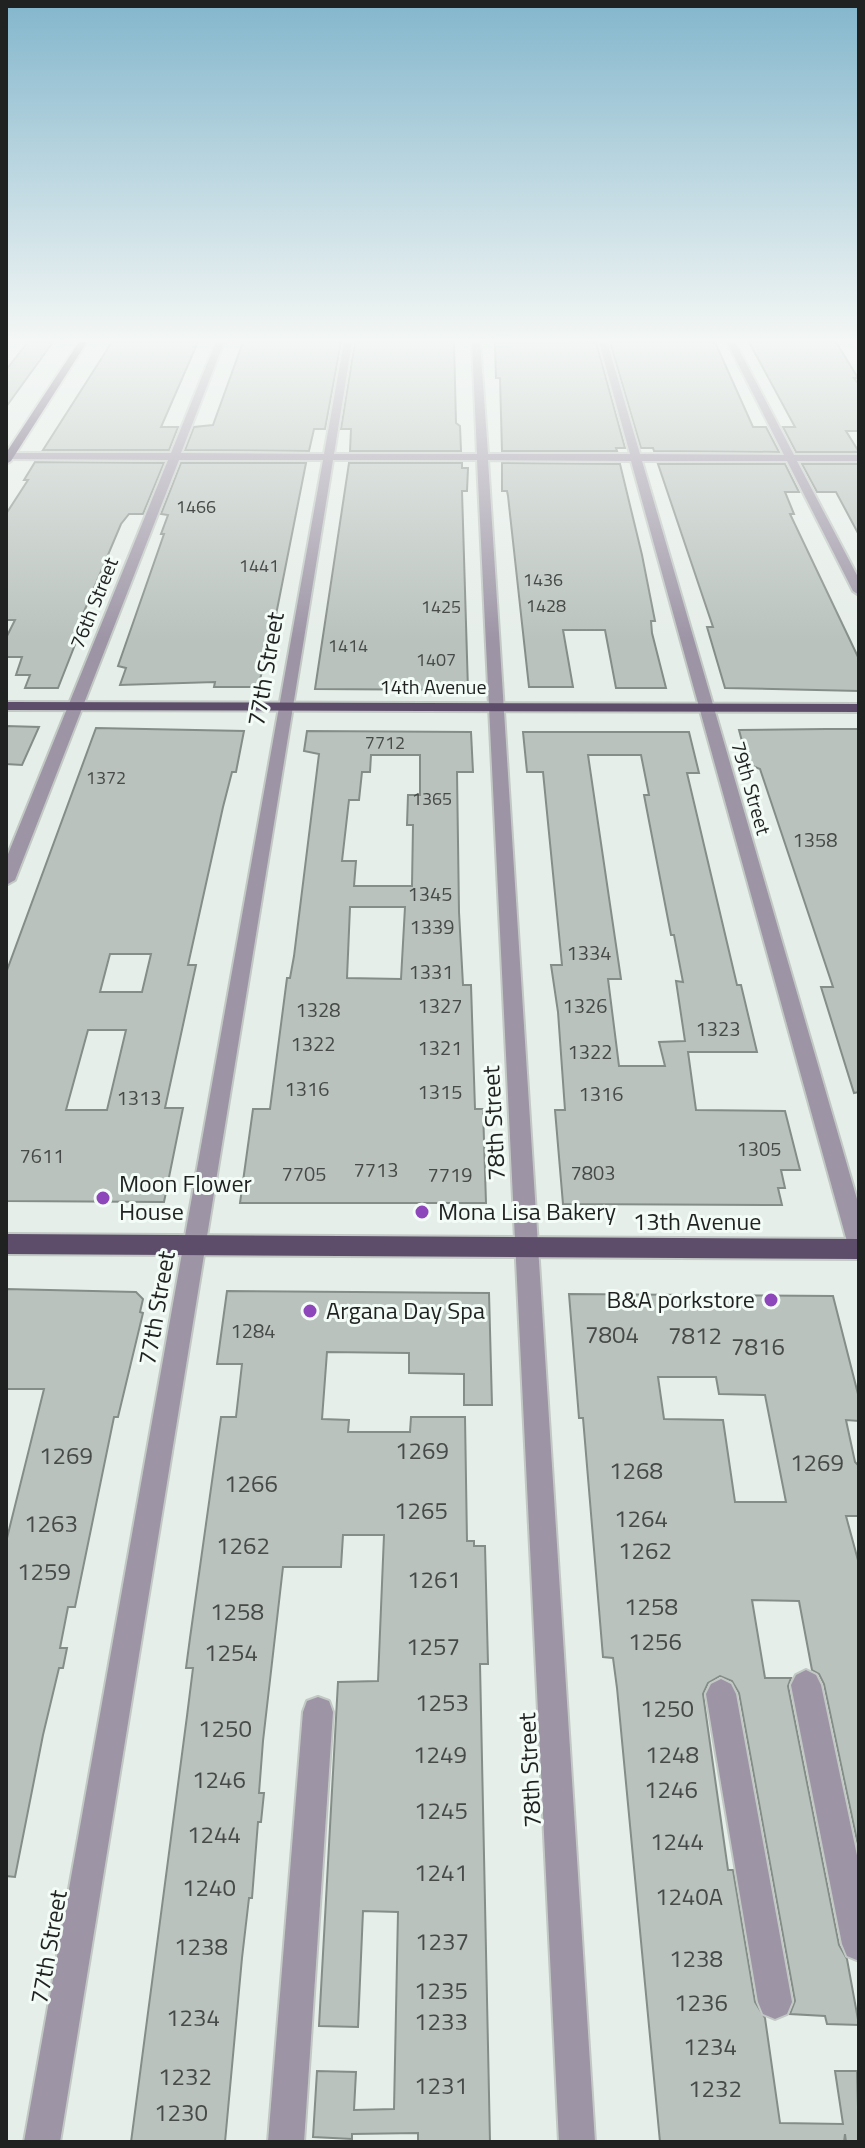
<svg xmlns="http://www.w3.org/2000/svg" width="865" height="2148" viewBox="0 0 865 2148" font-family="'Titillium Web',sans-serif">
<rect width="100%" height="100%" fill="#e6eee9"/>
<g fill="#b9c2bd" stroke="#858d88" stroke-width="2" fill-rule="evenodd">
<path d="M28,342H53L6,407V370Z"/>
<path d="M112,342H198L161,427H178L169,450H43Z"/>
<path d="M243,342H341L325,429H314L309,451L185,450L194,427L213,425Z"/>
<path d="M355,342H454L456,423L460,426L461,451H350L351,429H341Z"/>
<path d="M596,342L625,448H616L617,451H502L500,378H496L495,343Z"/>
<path d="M610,342H715L753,427H766L779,452L654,451L653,448H641Z"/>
<path d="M749,342H836L858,378H854L859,385V431H846L859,452H796L783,427H795Z"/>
<path d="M35,462L164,463L143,514H129L121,524L83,614H87L58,688H25L30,675H16L22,657H6V638L15,620H6V514L28,480H24Z"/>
<path d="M181,463H306L274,625L258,687H214L215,682L120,685L126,668L118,666L164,534H161L168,515L161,514Z"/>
<path d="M349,463H462V468H468L467,491H462L468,690L315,689Z"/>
<path d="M502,463L620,464L642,555L655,621H651L652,633L666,688H616L605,630H563L573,687H529L508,496L507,491H502Z"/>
<path d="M658,464H785L799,492H785L794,514H790L859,659V691L725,688L707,627H713Z"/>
<path d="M802,464H859V535L836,492H817Z"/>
<path d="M6,726L39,727L22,765L6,764Z"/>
<path d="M96,728L244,731L236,772H232L223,807L188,965H196L165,1108H183L164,1202L6,1201V973ZM110,954H151L142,992H100ZM88,1030H126L107,1110H66Z"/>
<path d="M826,729H859V1092L854,1093L821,987H833L760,769L748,764L739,730Z"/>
<path d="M307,731L471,732L473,772H457L459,912L463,985H471L475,1109H483L486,1203H240L253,1109H270L287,978H290L294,956L319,754L304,751ZM371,755H420V795H408L407,825H413L412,886H354L356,861H342L349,800H359L362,772H370ZM350,907H405L401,979L347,978Z"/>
<path d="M523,732H689L699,773H687L737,985H741L757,1052H688L696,1110L785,1111L800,1170H781L785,1188H778L782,1205L563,1204L555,1110H565L558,1012L551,965H562L543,772H527ZM588,755H641L649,795H644L671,935H674L683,982L676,981L685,1041L659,1042L665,1066H619L608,979H621Z"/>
<path d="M6,1289L136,1292L143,1299L140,1312L143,1313L118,1417H114L75,1607H68L60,1648H67L63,1668H59L43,1735L15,1877L6,1876V1542L44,1389H6Z"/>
<path d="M227,1291L489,1293L492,1405H464V1374L409,1373V1353L327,1352L322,1419L349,1420L348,1432H410L411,1417H465L467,1541H474V1546H485L488,1664H480L490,2142H418V2133L352,2134V2139L313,2137L317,2071L356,2072L354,2110L394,2109L398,1912L363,1911L358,2027L319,2026L338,1682L378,1681L384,1535H343L341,1567H283L263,1741L259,1793H264L261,1822H258L252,1898H249L242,1958L225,2142H131L187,1716L193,1668H186L190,1638L221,1417H236L242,1364H217Z"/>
<path d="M569,1294L833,1296L859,1398V1421L846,1420L855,1462L859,1466V1516H846L859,1564V1850L824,1684L819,1674L812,1670L799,1601L752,1600L765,1678H791L788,1686L839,1945L847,1959L859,2025L827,2024L825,2016L790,2014L795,2001L739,1693L732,1681L720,1676L708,1683L703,1694L728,1870H733L755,2002L765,2018L780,2123L843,2124L835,2071H857L859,2142H846L845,2134L844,2142H660L617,1688L613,1658L603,1657L583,1418H579ZM658,1377H716L719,1394L765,1395L786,1502H735L723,1420L664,1419Z"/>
</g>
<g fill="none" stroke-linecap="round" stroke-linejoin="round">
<g stroke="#c2c9c5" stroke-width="4">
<g id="minor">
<path d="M216,342H224L181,453L324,454L344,342H352L334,454H477L472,342H480L488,454H630L599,342H607L640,454L784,455L727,342H735L794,455H859V461H797L859,579V595L853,591L787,461H642L859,1206V1255L851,1252L848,1245L631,461L488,460L595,2142H559L477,460H333L60,2142H24L323,460H179L15,880L6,885V859L168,460L6,459V453H171Z"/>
<path d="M806,1670L816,1675L821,1685L859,1865V1961L847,1956L842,1944L791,1685L796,1675Z"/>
<path d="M721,1679L731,1684L736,1694L792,2002L787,2014L775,2019L763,2014L758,2002L706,1694L711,1684Z"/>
<path d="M318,1697L329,1701L333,1712L304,2142H268L303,1712L307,1701Z"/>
</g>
</g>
<g stroke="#c2c9c5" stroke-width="4">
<g id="major">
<path d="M79,342H87L11,461L6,464V453Z"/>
<path d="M6,702L859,704V712L6,710Z"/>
<path d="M6,1234L859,1239V1259L6,1254Z"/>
</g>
</g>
<use href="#minor" fill="#9d94a5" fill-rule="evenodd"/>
<use href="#major" fill="#5d4d6a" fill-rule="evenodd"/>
</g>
<linearGradient id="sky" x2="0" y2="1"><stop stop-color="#83b6cc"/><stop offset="0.53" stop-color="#f4f7f5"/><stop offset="1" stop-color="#f4f7f5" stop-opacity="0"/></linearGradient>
<rect width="865" height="642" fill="url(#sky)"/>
<g fill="#8d47bb" stroke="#f3fcf7" stroke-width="3">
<circle cx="103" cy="1198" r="8"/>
<circle cx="422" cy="1212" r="8"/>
<circle cx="771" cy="1300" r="8"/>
<circle cx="310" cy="1311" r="8"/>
</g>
<g text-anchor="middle" stroke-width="6" stroke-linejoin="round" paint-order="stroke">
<g font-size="18" fill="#464a48">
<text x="196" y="513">1466</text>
<text x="259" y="572">1441</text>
<text x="543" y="586">1436</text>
<text x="546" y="612">1428</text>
<text x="441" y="613">1425</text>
<text x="348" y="652">1414</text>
<text x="436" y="666">1407</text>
<text x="385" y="749">7712</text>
<text x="106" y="784">1372</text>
<text x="432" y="805">1365</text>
</g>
<g font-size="20" fill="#1f2221" stroke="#f3fcf7">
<text transform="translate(94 603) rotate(-68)" y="7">76th Street</text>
<text x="433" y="694">14th Avenue</text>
<text transform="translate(751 788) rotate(74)" y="7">79th Street</text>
</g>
<g font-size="20" fill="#464a48">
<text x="815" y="847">1358</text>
<text x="430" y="901">1345</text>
<text x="432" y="934">1339</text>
<text x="589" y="960">1334</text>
<text x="431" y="979">1331</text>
<text x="440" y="1013">1327</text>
<text x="585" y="1013">1326</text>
<text x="318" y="1017">1328</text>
<text x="718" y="1036">1323</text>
<text x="313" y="1051">1322</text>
<text x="440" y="1055">1321</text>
<text x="590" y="1059">1322</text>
<text x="307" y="1096">1316</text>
<text x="440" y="1099">1315</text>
<text x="601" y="1101">1316</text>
<text x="139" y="1105">1313</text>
<text x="759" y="1156">1305</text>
<text x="42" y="1163">7611</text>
<text x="376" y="1177">7713</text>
<text x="593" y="1180">7803</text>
<text x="304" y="1181">7705</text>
<text x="450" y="1182">7719</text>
<text x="253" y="1338">1284</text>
</g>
<g font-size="24" fill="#1f2221" stroke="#f3fcf7">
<text transform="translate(266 669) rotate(-80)" y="8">77th Street</text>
<text transform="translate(494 1123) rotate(-93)" y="8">78th Street</text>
<text x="697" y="1230">13th Avenue</text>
<text transform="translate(157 1308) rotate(-80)" y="8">77th Street</text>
<text transform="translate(530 1770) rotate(-93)" y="8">78th Street</text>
<text transform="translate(49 1947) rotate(-80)" y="8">77th Street</text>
</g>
<g font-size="24" fill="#1f2221" stroke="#f3fcf7" text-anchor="start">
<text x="119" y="1192">Moon Flower<tspan x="119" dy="28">House</tspan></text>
<text x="438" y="1220">Mona Lisa Bakery</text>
<text x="755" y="1308" text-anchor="end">B&amp;A porkstore</text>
<text x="326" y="1319">Argana Day Spa</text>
</g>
<g font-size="24" fill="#464a48">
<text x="612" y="1343">7804</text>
<text x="695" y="1344">7812</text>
<text x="758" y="1355">7816</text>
<text x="422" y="1459">1269</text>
<text x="66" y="1464">1269</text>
<text x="817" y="1471">1269</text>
<text x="636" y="1479">1268</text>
<text x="251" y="1492">1266</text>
<text x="421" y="1519">1265</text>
<text x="641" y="1527">1264</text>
<text x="51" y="1532">1263</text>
<text x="243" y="1554">1262</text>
<text x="645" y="1559">1262</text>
<text x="44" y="1580">1259</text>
<text x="434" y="1588">1261</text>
<text x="651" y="1615">1258</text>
<text x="237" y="1620">1258</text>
<text x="655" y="1650">1256</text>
<text x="433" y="1655">1257</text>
<text x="231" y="1661">1254</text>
<text x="442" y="1711">1253</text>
<text x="667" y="1717">1250</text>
<text x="225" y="1737">1250</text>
<text x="440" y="1763">1249</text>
<text x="672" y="1763">1248</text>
<text x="219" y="1788">1246</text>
<text x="671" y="1798">1246</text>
<text x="441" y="1819">1245</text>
<text x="214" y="1843">1244</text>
<text x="677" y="1850">1244</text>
<text x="441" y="1881">1241</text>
<text x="209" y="1896">1240</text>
<text x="689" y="1905">1240A</text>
<text x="442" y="1950">1237</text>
<text x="201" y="1955">1238</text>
<text x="696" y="1967">1238</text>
<text x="441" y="1999">1235</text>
<text x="701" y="2011">1236</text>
<text x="193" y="2026">1234</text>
<text x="441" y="2030">1233</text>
<text x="710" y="2055">1234</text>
<text x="185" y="2085">1232</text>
<text x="441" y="2094">1231</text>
<text x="715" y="2097">1232</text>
<text x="181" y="2121">1230</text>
</g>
</g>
<rect width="865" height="2148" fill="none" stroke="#1f2221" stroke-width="16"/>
</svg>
